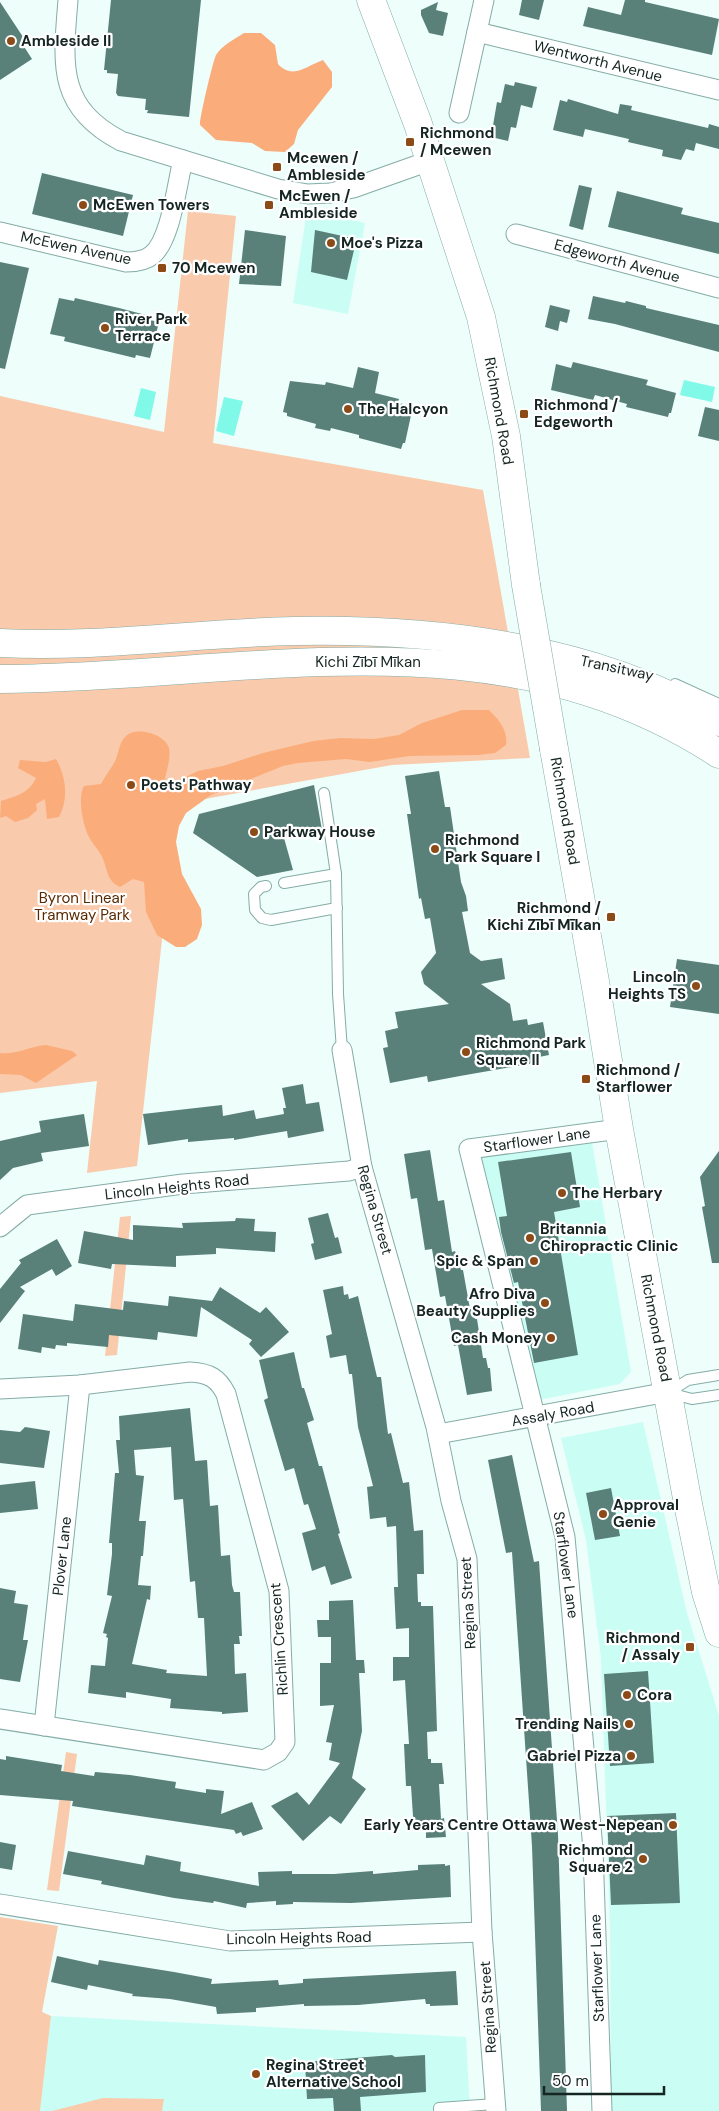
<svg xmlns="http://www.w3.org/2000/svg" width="719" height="2111" viewBox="0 0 719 2111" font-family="'DM Sans',sans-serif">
<rect width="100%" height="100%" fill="#edfefb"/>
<g fill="#cafef5">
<path d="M307,210L365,223L348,314L293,303Z"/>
<path d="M589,1125L631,1372L620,1384L523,1403L458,1146Z"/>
<path d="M643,1422L687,1613L719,1716V2111H611L610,1926L601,1658L586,1540L561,1438Z"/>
<path d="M51,2016L466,2037L470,2111H40Z"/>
</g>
<g fill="#facaac">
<path d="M188,211L236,216L213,443L483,490L530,758L392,765L177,804L137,1166L87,1173L97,1081L0,1093V396L164,432Z"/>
<path d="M131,1216L117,1355L105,1356L120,1217Z"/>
<path d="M66,1752L77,1754L59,1891L47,1890Z"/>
<path d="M0,1917L58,1926L42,2012L51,2016L40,2111H0Z"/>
<path d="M103,2098L164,2099L162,2111H52Z"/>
</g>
<g fill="#faad7b">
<path d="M244,33H261L275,45L278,64C293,80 306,66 323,60L332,72V87L298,130L294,144L285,152L265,151L252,143L216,140L200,125C199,120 213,61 216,55C222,45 235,39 244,33Z"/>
<path d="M462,710H489C499,720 508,730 506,745L495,753L479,755L409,756L370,762L346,759L298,763L283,766L211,795L186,813L179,826L176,842L182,874L201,909L202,925L197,939L185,947H176L157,935L146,912L144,882L133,879L120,887C105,880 108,867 101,855C98,849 93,844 90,839C83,827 77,798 84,786L101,784C105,776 111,769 115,761C119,753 119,742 126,736C136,726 165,734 169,748C171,757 167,769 165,779L171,784L198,771L223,766L263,753L313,741L340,738L374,739L399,735L422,723Z"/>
<path d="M56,759C66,777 69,798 59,817L47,819L45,799L36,804L37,810L28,818L15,822L6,816L0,818L1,801C17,796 29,793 36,778L18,768L20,760L46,762Z"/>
<path d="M46,1045L72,1051L77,1055L36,1083L21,1075L0,1074V1053C17,1055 30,1046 46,1045Z"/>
</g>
<g fill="#81f9e9">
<path d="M684,380L715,387L712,402L680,395Z"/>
<path d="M141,388L156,392L150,420L134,416Z"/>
<path d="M224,397L243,401L234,436L216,431Z"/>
</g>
<g fill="#5a807a" fill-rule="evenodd">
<path d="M111,0H201L189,117L147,113L148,110H145L146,99L118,96L116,93L118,74L107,73V70H104Z"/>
<path d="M522,0H544L539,20L519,15Z"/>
<path d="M625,0H645V2L719,19L712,55L583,26L588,7L621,15Z"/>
<path d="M0,2L25,40L21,42L32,59L0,80Z"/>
<path d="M438,2L436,10L448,13L443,36L429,33L421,15V10Z"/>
<path d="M515,82L537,87L532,108L521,105L516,128L511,127L508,141L491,137L497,102L501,103L505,84L514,86Z"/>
<path d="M568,99L618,114L620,104L632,106L631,110L708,128L709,124L719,127V149L696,143L694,151L686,149L681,160L662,156L663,150L628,142L629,139L585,129L583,137L553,130L560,100L567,102Z"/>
<path d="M42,173L133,195L123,236L32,214Z"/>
<path d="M579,185L592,188L583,230L569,226Z"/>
<path d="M617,191L683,208L681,214L719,223V254L608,227Z"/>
<path d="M245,230L286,236L281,286L239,284Z"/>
<path d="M315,230L352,238L350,249L354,250L347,280L311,272Z"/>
<path d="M0,262L29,268L5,369L0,368Z"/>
<path d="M593,296L625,303L626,301L646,306V308L719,325V352L615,324L588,319Z"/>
<path d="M59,298L74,301L75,298L119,308L146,315L145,319L159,322L150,358L136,355L135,358L64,341L65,337L50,334Z"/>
<path d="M550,305L570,310L567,323L560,321L558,331L545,327Z"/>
<path d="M573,362L648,380L646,385L676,393L671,413H669L668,417L626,407L627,404L595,395L593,400L551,390L556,364L571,368Z"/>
<path d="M358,367L379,372L375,393L399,399L398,403L413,406L405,443H403L401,449L359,438V435L331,428L330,431L315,428L316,424L287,416V413L283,412L290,381L325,385L326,382L353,388Z"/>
<path d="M705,407L719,410V441L698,436Z"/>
<path d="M439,771L445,807H450L461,882L466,896L468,911L462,912L470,953L481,961L502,958L505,979L481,984L510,1004L513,1021L527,1019L528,1025L543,1022L549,1055L534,1058L535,1063L460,1076L428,1082L427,1076L390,1083L383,1048L388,1047L385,1031L398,1028L395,1012L449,1004L424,984L421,972L436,953L430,918L425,919L421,898L419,899L407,814H411L405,776Z"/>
<path d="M314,785L322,830L284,838L293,870L257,877L193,833L199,814Z"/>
<path d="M677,959L719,965V1014L670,1007Z"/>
<path d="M303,1084L306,1104L319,1102L324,1131L288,1138L287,1131L234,1140V1138L188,1142V1139L148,1145L143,1114L222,1105L223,1116L254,1110L256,1119L284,1114L283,1108H286L282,1088Z"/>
<path d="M84,1114L89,1146L41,1153L43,1161L13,1168L0,1180V1141L41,1132L39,1121Z"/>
<path d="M430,1150L438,1201L444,1200L452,1252L455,1251L461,1270H463L470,1309H473L475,1319H477L483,1358H486L488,1368H490L492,1391L467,1395L458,1345L454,1346L445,1296L440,1297L432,1249L425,1250L417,1198L411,1199L404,1154Z"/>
<path d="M719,1151V1263H712L702,1207L705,1206L700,1177Z"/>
<path d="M571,1152L580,1207L554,1212L578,1355L534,1363L518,1282L514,1283L501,1232L499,1217L507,1216L498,1162Z"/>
<path d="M328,1213L335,1238L338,1237L342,1253L315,1260L311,1244L314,1243L308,1218Z"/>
<path d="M236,1218L255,1219L254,1231L276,1232L275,1252L216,1248V1254L176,1256V1267L112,1264L111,1269L78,1263L84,1231L133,1240V1225L183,1228L182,1223L235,1221Z"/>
<path d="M57,1239L72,1266L56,1276L52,1269L20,1287L25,1291L0,1323V1289L21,1263L19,1260Z"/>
<path d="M343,1286L344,1295L348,1294L349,1299L358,1296L377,1377H381L388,1434L391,1433L403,1483L409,1482L414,1531L423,1530L424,1574H417L418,1602H421V1606H433L437,1731L427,1732L428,1759H431V1763H442L444,1784H439L441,1819L444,1818L446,1837L426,1838V1830L414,1831L411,1786H406L404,1744H409L405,1680L393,1681V1657H409V1628L396,1629L394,1587H398L396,1526L387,1527L386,1517L370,1519L367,1487L373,1486L358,1427L352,1374H349L346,1355L330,1358L326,1336L332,1334L323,1290Z"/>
<path d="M220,1287L260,1313L266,1307L289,1332L261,1357L249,1344L252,1340L201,1307L197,1337L158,1332L157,1340L109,1335L108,1347L67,1343V1346L56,1345L55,1349L42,1347L41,1353L18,1349L23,1314L73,1321L75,1304L123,1310L124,1301L168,1306L169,1296L212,1301Z"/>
<path d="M294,1352L302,1388H304L314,1420L307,1423L319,1466H322L340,1533L338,1534L352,1578L331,1585L325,1566L312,1571L302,1533L316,1529L308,1504L304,1505L294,1468L285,1471L264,1400L268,1398L259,1360Z"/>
<path d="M190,1408L195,1461L207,1460L210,1506L218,1505L221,1556L230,1555L232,1585L234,1592H240L242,1636H239L240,1644H234L235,1674L246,1673L248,1712L222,1714V1712L170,1708L171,1699L126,1692V1698L88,1693L91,1665L105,1666L108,1638L106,1637L107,1634L103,1633L112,1596L107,1595L112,1554V1543H109L115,1473H119L116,1440H120L119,1416ZM171,1447L174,1500L183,1499L190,1582L195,1581L198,1618H204L207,1676L166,1673L167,1670L132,1664L147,1599L150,1600L151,1586L138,1585L141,1556H143L146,1521H139L144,1476L136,1475L134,1450Z"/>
<path d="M25,1427L50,1431L44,1468L0,1463V1430L20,1432Z"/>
<path d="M512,1455L534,1562L539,1561L558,1835L567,2111H541L532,1846L512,1552L506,1553L488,1460Z"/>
<path d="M35,1481L38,1509L0,1513V1485Z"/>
<path d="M611,1488L620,1536L595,1540L586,1493Z"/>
<path d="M0,1588L16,1591L14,1603L28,1605L23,1640H28L20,1682L0,1679Z"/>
<path d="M353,1600L356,1660H364L365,1673H359L362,1731L352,1778L366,1789L341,1824L330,1816L303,1841L271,1806L297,1792L309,1805L340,1763L329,1760L332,1743L326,1742L334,1705L320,1706V1663H331V1637H318L317,1620H329V1601Z"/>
<path d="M648,1671L654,1763L610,1766L604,1674Z"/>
<path d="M6,1756L62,1765L61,1771L94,1776L95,1772L130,1775L176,1782L175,1788L206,1793V1789L224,1791L221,1814L252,1802L263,1829L243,1836L241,1832L236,1834L234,1830L72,1806L73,1801L0,1795V1759L6,1760Z"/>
<path d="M676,1813L680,1903L611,1905L607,1816Z"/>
<path d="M0,1842L16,1845L12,1870L0,1868Z"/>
<path d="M68,1851L144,1865L146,1855L181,1862L180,1871L259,1886L258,1872L292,1871V1874H334L373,1871V1874L418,1870V1865L445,1864V1866L450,1865L451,1897L351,1903L293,1902V1904L276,1905V1901L247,1903L246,1908L214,1901L213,1903L174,1898L101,1884L102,1881L63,1874Z"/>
<path d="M57,1956L98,1965L99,1960L174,1972L212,1979L211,1984L278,1980L279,1985L303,1983V1979L456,1971L458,2005L430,2006V2004H426L425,1999L358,2005L304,2006V2004L256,2008V2012L217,2014L216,2007L170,1999L132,1996L133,1994L88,1985L87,1990L51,1982Z"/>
<path d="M392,2055L395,2057L425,2055L426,2092L360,2097L361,2111H334L333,2098L307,2099L305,2062Z"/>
</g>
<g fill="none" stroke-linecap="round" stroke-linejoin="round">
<g stroke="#85aca6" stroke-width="12">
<g id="service">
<path d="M675,684L719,704"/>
<path d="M324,793L336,874L338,994L342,1050"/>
<path d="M284,883L336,874"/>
<path d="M266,886L261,887L254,894L255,910L262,918L271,920L337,908"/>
<path d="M669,1392L688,1380L719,1375"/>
<path d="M669,1393L692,1399L719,1395"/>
<path d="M439,2111V2108L495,2104"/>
</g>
</g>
<g stroke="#85aca6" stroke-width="21">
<g id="minor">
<path d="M68,0C63,63 56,107 121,141L278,189L308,194L330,193L353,188L429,161"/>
<path d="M477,32L719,90"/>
<path d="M459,113L484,0"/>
<path d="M0,232L126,262C135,262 145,261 152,255C171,240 177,183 183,160"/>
<path d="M516,234L719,288"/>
<path d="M342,1050L362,1167L436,1427L451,1501L467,1559L482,1932L496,2111"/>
<path d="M0,1227L27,1205L183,1184L349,1171L362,1167"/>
<path d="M0,1389L80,1385L190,1372C209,1373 218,1378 226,1394L279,1591L285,1742L278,1752L264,1760L0,1719"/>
<path d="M438,1434L668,1392"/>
<path d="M44,1726L80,1385"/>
<path d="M0,1904L230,1941L482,1932"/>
<path d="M602,2111L593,1849L565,1537L469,1149L619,1129"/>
</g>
</g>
<g stroke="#85aca6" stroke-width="29">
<g id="secondary">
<path d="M371,0L418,124L481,317L506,436L526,585"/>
<path d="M554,749L597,993L619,1129L689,1509L706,1592L719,1633"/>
</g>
</g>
<g stroke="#85aca6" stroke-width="29">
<g id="trunk">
<path d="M0,643C98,648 197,633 295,631C435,628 597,647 719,722"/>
<path d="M0,679C247,678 496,608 719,754"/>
</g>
</g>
<use href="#service" stroke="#fff" stroke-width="10"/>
<use href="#minor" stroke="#fff" stroke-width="19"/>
<use href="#secondary" stroke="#fff" stroke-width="28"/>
<use href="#trunk" stroke="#fff" stroke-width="28"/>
<g stroke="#85aca6" stroke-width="29" stroke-linecap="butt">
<path id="secondary-bridge" d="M526,585L554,749"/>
</g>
<use href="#secondary-bridge" stroke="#fff" stroke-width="28"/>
</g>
<g fill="#8c4a16" stroke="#fff" stroke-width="2">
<circle cx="11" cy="41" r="5"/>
<rect x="405" y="137" width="10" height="10" rx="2.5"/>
<rect x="272" y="162" width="10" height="10" rx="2.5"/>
<circle cx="83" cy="205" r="5"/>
<rect x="264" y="200" width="10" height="10" rx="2.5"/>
<circle cx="331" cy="243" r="5"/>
<rect x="157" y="263" width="10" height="10" rx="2.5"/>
<circle cx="105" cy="328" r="5"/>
<circle cx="348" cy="409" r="5"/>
<rect x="519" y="409" width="10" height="10" rx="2.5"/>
<circle cx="131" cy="785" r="5"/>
<circle cx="254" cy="832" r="5"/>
<circle cx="435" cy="849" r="5"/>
<rect x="606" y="912" width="10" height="10" rx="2.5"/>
<circle cx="696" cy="986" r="5"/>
<circle cx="466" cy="1052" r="5"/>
<rect x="581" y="1074" width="10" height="10" rx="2.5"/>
<circle cx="562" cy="1193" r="5"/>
<circle cx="530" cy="1238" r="5"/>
<circle cx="534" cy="1261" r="5"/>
<circle cx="545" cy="1303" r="5"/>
<circle cx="551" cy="1338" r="5"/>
<circle cx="603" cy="1514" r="5"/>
<rect x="685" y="1642" width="10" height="10" rx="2.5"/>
<circle cx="627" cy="1695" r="5"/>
<circle cx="629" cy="1724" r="5"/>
<circle cx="631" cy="1756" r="5"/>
<circle cx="673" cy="1825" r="5"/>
<circle cx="643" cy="1859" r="5"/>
<circle cx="256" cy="2074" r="5"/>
</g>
<g text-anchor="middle" stroke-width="4.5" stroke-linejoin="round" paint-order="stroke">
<g font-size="15" font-weight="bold" fill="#152522" stroke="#fff" text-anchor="start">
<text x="21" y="46">Ambleside II</text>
<text x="420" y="138">Richmond<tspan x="420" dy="17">/ Mcewen</tspan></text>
<text x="287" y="163">Mcewen /<tspan x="287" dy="17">Ambleside</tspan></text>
<text x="279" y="201">McEwen /<tspan x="279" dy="17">Ambleside</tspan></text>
<text x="93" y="210">McEwen Towers</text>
<text x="341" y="248">Moe's Pizza</text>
<text x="172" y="273">70 Mcewen</text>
<text x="115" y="324">River Park<tspan x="115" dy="17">Terrace</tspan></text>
<text x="534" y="410">Richmond /<tspan x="534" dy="17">Edgeworth</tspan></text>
<text x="358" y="414">The Halcyon</text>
<text x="141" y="790">Poets' Pathway</text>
<text x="264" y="837">Parkway House</text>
<text x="445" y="845">Richmond<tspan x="445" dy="17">Park Square I</tspan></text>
<text x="601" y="913" text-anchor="end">Richmond /<tspan x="601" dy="17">Kichi Zībī Mīkan</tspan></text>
<text x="686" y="982" text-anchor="end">Lincoln<tspan x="686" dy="17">Heights TS</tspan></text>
<text x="476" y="1048">Richmond Park<tspan x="476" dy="17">Square II</tspan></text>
<text x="596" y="1075">Richmond /<tspan x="596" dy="17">Starflower</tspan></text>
<text x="572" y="1198">The Herbary</text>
<text x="540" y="1234">Britannia<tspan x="540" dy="17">Chiropractic Clinic</tspan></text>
<text x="524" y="1266" text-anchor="end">Spic &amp; Span</text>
<text x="535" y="1299" text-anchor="end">Afro Diva<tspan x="535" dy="17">Beauty Supplies</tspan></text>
<text x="541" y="1343" text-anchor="end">Cash Money</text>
<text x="613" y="1510">Approval<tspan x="613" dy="17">Genie</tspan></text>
<text x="680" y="1643" text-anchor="end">Richmond<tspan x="680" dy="17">/ Assaly</tspan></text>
<text x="637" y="1700">Cora</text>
<text x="619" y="1729" text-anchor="end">Trending Nails</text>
<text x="621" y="1761" text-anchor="end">Gabriel Pizza</text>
<text x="663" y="1830" text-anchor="end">Early Years Centre Ottawa West-Nepean</text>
<text x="633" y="1855" text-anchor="end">Richmond<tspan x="633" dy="17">Square 2</tspan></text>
<text x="266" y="2070">Regina Street<tspan x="266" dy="17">Alternative School</tspan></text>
</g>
<g font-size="15" fill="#152522" stroke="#fff">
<text transform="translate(598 61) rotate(14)" y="5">Wentworth Avenue</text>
<text transform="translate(76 248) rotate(12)" y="5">McEwen Avenue</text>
<text transform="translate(617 261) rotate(15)" y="5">Edgeworth Avenue</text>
<text transform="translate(499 411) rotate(80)" y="5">Richmond Road</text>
<text x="368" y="667">Kichi Zībī Mīkan</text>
<text transform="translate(617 668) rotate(12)" y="5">Transitway</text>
<text transform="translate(565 811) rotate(80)" y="5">Richmond Road</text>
<text transform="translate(537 1140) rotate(-8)" y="5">Starflower Lane</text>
<text transform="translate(177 1187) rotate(-6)" y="5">Lincoln Heights Road</text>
<text transform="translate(375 1210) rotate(74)" y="5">Regina Street</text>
<text transform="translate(656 1328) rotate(79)" y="5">Richmond Road</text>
<text transform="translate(553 1414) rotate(-10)" y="5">Assaly Road</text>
<text transform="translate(62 1556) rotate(-84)" y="5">Plover Lane</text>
<text transform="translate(566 1565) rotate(82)" y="5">Starflower Lane</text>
<text transform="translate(468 1603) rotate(-93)" y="5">Regina Street</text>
<text transform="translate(279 1639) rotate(-94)" y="5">Richlin Crescent</text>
<text transform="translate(299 1938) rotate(-1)" y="5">Lincoln Heights Road</text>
<text transform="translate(597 1968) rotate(-92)" y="5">Starflower Lane</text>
<text transform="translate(488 2007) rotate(-94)" y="5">Regina Street</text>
</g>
<g font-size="15" fill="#592a01" stroke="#fff">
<text x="82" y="903">Byron Linear<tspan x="82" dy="17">Tramway Park</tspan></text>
</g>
</g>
<path d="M544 2086v8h120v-8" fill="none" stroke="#152522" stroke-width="2.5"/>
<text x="552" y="2086" font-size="15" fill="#152522" stroke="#ffffff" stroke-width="4" paint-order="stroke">50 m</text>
</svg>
